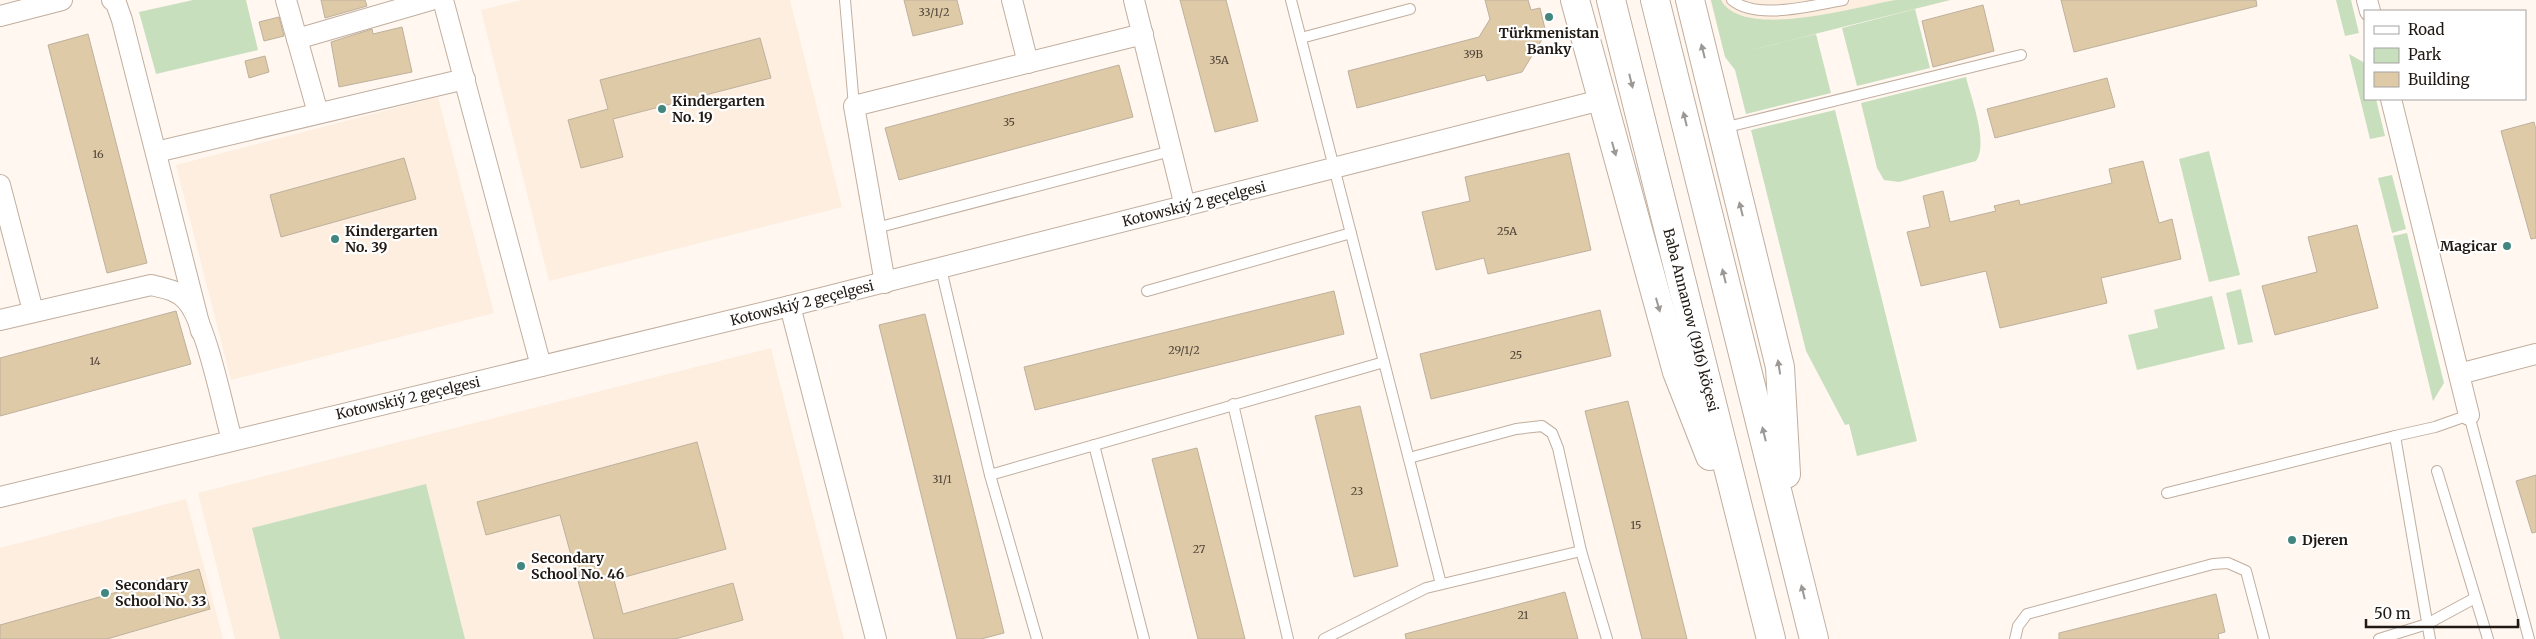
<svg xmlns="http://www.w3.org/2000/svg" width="2536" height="639" viewBox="0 0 2536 639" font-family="Merriweather,serif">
<rect width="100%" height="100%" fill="#fff7f0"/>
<g fill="#fdeee0">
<path d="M522,0H790L842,207L549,281L481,10Z"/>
<path d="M1710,0H1951L1725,56Z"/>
<path d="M438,97L494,313L231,380L176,165Z"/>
<path d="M771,348L844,639H235L198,493Z"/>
<path d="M186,499L223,639H0V548Z"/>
</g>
<g fill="#c8dfbe">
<path d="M193,0H246L258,50L156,74L139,12Z"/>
<path d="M1711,0H1721C1743,41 1858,6 1896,0C1913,0 1932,0 1950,0L1743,52L1816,34L1831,93L1746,114L1735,70L1725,57Z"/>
<path d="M2336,0H2351L2359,33L2345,36Z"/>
<path d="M1915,9L1930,68L1857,86L1842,28Z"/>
<path d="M2349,54L2365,63V99H2376L2385,136L2370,139Z"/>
<path d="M1966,77C1971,98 1989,144 1976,161L1899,182L1884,180L1877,168L1861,103Z"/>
<path d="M1835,110L1917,441L1857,456L1849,424L1845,425L1806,351L1751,130Z"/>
<path d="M2209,151L2240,275L2209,282L2179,159Z"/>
<path d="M2392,175L2406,229L2392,233L2378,178Z"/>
<path d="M2407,233L2444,383L2433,401L2393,236Z"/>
<path d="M2241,289L2253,342L2238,345L2226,293Z"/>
<path d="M2212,296L2225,349L2137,370L2128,335L2158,328L2154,310Z"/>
<path d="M426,484L465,639H280L252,528Z"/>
</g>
<g fill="#dfcaa7" stroke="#bdb09d">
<path d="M321,0H365L367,6L325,18Z"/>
<path d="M904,0H957L963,24L913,36Z"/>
<path d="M1180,0H1226L1258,121L1215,132Z"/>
<path d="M1485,0H1528L1531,10L1540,8L1546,33L1522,72L1487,81L1485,75L1357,108L1348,71L1479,37L1490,19Z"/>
<path d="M2061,0H2256L2257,6L2074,52Z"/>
<path d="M1983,5L1994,51L1933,67L1922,21Z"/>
<path d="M279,17L284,36L264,41L259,22Z"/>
<path d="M402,27L412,72L339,87L331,42L372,29L373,34Z"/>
<path d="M88,34L147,263L107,273L48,45Z"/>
<path d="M760,38L771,78L613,119L623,157L581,168L568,120L608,109L600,80Z"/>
<path d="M265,56L269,72L249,78L245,61Z"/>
<path d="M1119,65L1133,117L899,180L885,128Z"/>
<path d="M2107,78L2115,107L1995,138L1987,109Z"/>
<path d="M2534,122L2536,130V238L2531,239L2501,131Z"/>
<path d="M1569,153L1591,250L1488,274L1484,258L1436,270L1422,212L1470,201L1465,177Z"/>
<path d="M404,158L416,199L281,237L270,195Z"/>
<path d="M2143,161L2159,223L2172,219L2181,259L2101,278L2107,303L2000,328L1986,271L1921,286L1907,232L1930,227L1923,196L1943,191L1950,222L1996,211L1994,206L2019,200L2020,205L2112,183L2109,169Z"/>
<path d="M2357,225L2378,308L2275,335L2262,286L2317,272L2308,237Z"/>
<path d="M1334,291L1344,334L1035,410L1024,367Z"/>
<path d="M1600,310L1611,356L1431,399L1420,354Z"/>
<path d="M176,311L191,364L0,416V358Z"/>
<path d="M925,314L1004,633L981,639H957L879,325Z"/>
<path d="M1628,401L1687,639H1642L1585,411Z"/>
<path d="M1360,406L1398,566L1354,577L1315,416Z"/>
<path d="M697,442L726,549L614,580L623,614L733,583L743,620L675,639H594L560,515L486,535L477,502Z"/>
<path d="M1197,448L1245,639H1198L1152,459Z"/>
<path d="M2536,475V532L2532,533L2516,481Z"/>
<path d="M199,569L210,609L107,639H0V625Z"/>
<path d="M1565,592L1578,639H1406L1405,634Z"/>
<path d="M2216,594L2225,632L2218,634L2219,639H2059V633Z"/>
</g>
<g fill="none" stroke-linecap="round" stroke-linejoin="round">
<g stroke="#c1ae9e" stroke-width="12">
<g id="lane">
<path d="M845,0L854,106"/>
<path d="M1291,0L1384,362"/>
<path d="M1732,0C1757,21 1814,5 1843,0"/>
<path d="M1301,38L1410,9"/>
<path d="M1723,128L2021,55"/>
<path d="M876,228L1171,151"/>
<path d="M941,269L990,475L1384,362L1441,584"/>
<path d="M1147,291L1351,233"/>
<path d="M1233,404L1288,639"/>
<path d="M1094,445L1144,639"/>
<path d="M1409,458L1516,429L1542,426L1552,433L1558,448L1581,551L1607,639"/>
<path d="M2437,471L2488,639"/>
<path d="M990,475L1037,639"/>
<path d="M2167,493L2395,436"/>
<path d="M1324,639L1426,588L1581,551"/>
<path d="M2015,639L2018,626L2027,614L2213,564L2228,563L2246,571L2264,639"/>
<path d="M2379,639L2427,624L2475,598"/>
<path d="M2430,639L2395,436L2435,427L2469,415L2529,639"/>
</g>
</g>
<g stroke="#c1ae9e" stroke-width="22">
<g id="street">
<path d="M112,0L116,3L122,20L201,331"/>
<path d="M286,0L318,113"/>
<path d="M443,0L541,366"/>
<path d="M1012,0L1028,63"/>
<path d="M1134,0L1185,206"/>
<path d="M2367,0L2370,11"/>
<path d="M0,16L62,0"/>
<path d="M297,39L431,0"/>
<path d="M2391,99L2469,415"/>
<path d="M156,152L465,79"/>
<path d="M0,185L33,311"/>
<path d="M885,283L854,106L1143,34"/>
<path d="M790,306L876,639"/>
<path d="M0,320L151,285C164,288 177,290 186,300C206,321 223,409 232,440"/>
<path d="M2459,374L2536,354"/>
<path d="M0,497L790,306L1601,100"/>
</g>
</g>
<g stroke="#c1ae9e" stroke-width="30">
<g id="primary">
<path d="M1575,0L1677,372L1710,456"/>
<path d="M1611,0L1771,639"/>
<path d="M1655,0L1814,639"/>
<path d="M1690,0L1780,367L1786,474"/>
</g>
</g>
<use href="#lane" stroke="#fff" stroke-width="10"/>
<use href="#street" stroke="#fff" stroke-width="20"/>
<use href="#primary" stroke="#fff" stroke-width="28"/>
</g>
<defs><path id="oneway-solid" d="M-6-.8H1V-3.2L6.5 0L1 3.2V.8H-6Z" transform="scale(1.25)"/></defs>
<g fill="#9b9895">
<use href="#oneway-solid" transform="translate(1703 51) rotate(-104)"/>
<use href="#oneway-solid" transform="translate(1631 81) rotate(76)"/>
<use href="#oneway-solid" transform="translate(1685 119) rotate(-104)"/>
<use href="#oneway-solid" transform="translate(1614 149) rotate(74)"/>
<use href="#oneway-solid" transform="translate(1741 209) rotate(-104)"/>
<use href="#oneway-solid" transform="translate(1724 276) rotate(-104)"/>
<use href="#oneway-solid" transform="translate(1658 305) rotate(74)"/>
<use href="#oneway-solid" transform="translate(1779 367) rotate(-99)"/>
<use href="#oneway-solid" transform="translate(1764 434) rotate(-104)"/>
<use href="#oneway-solid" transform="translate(1803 592) rotate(-104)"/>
</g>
<g fill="#41877f" stroke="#fff" stroke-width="2">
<circle cx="1549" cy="17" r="5"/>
<circle cx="662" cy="109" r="5"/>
<circle cx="335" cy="239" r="5"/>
<circle cx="2507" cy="246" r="5"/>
<circle cx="2292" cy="540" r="5"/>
<circle cx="521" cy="566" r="5"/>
<circle cx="105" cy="593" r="5"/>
</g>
<g text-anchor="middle" stroke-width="4.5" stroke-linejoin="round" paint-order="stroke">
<g font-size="11" fill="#504639">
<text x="934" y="16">33/1/2</text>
<text x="1473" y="58">39B</text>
<text x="1219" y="64">35A</text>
<text x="1009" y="126">35</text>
<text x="98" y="158">16</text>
<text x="1507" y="235">25A</text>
<text x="1184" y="354">29/1/2</text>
<text x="1516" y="359">25</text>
<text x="95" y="365">14</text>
<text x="942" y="483">31/1</text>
<text x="1357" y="495">23</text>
<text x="1636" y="529">15</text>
<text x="1199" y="553">27</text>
<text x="1523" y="619">21</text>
</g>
<g font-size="14" font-weight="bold" fill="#211a14" stroke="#fff" text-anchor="start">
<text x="1549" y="38" text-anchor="middle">Türkmenistan<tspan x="1549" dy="16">Banky</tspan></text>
<text x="672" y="106">Kindergarten<tspan x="672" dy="16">No. 19</tspan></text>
<text x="345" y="236">Kindergarten<tspan x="345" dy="16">No. 39</tspan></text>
<text x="2497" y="251" text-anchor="end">Magicar</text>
<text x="2302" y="545">Djeren</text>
<text x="531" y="563">Secondary<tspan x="531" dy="16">School No. 46</tspan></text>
<text x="115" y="590">Secondary<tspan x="115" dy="16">School No. 33</tspan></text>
</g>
<g font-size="14" fill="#211a14" stroke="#fff">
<text transform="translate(1194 204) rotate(-14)" y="5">Kotowskiý 2 geçelgesi</text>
<text transform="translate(802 303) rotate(-14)" y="5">Kotowskiý 2 geçelgesi</text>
<text transform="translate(1691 320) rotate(76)" y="5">Baba Annanow (1916) köçesi</text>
<text transform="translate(408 398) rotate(-13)" y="5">Kotowskiý 2 geçelgesi</text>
</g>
</g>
<rect x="2364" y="10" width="162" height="90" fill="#ffffff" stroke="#a6a3a1"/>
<rect x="2374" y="26" width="25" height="8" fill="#ffffff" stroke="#a6a3a1"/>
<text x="2408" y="35" font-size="15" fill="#211a14">Road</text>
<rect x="2374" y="48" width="25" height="15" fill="#c8dfbe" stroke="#a6a3a1"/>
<text x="2408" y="60" font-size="15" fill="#211a14">Park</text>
<rect x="2374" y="72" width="25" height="15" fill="#dfcaa7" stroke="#a6a3a1"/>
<text x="2408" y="85" font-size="15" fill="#211a14">Building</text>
<path d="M2366 619v8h152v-8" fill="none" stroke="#211a14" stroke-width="2.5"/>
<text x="2374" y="619" font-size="15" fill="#211a14" stroke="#ffffff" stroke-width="4" paint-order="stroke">50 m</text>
</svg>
